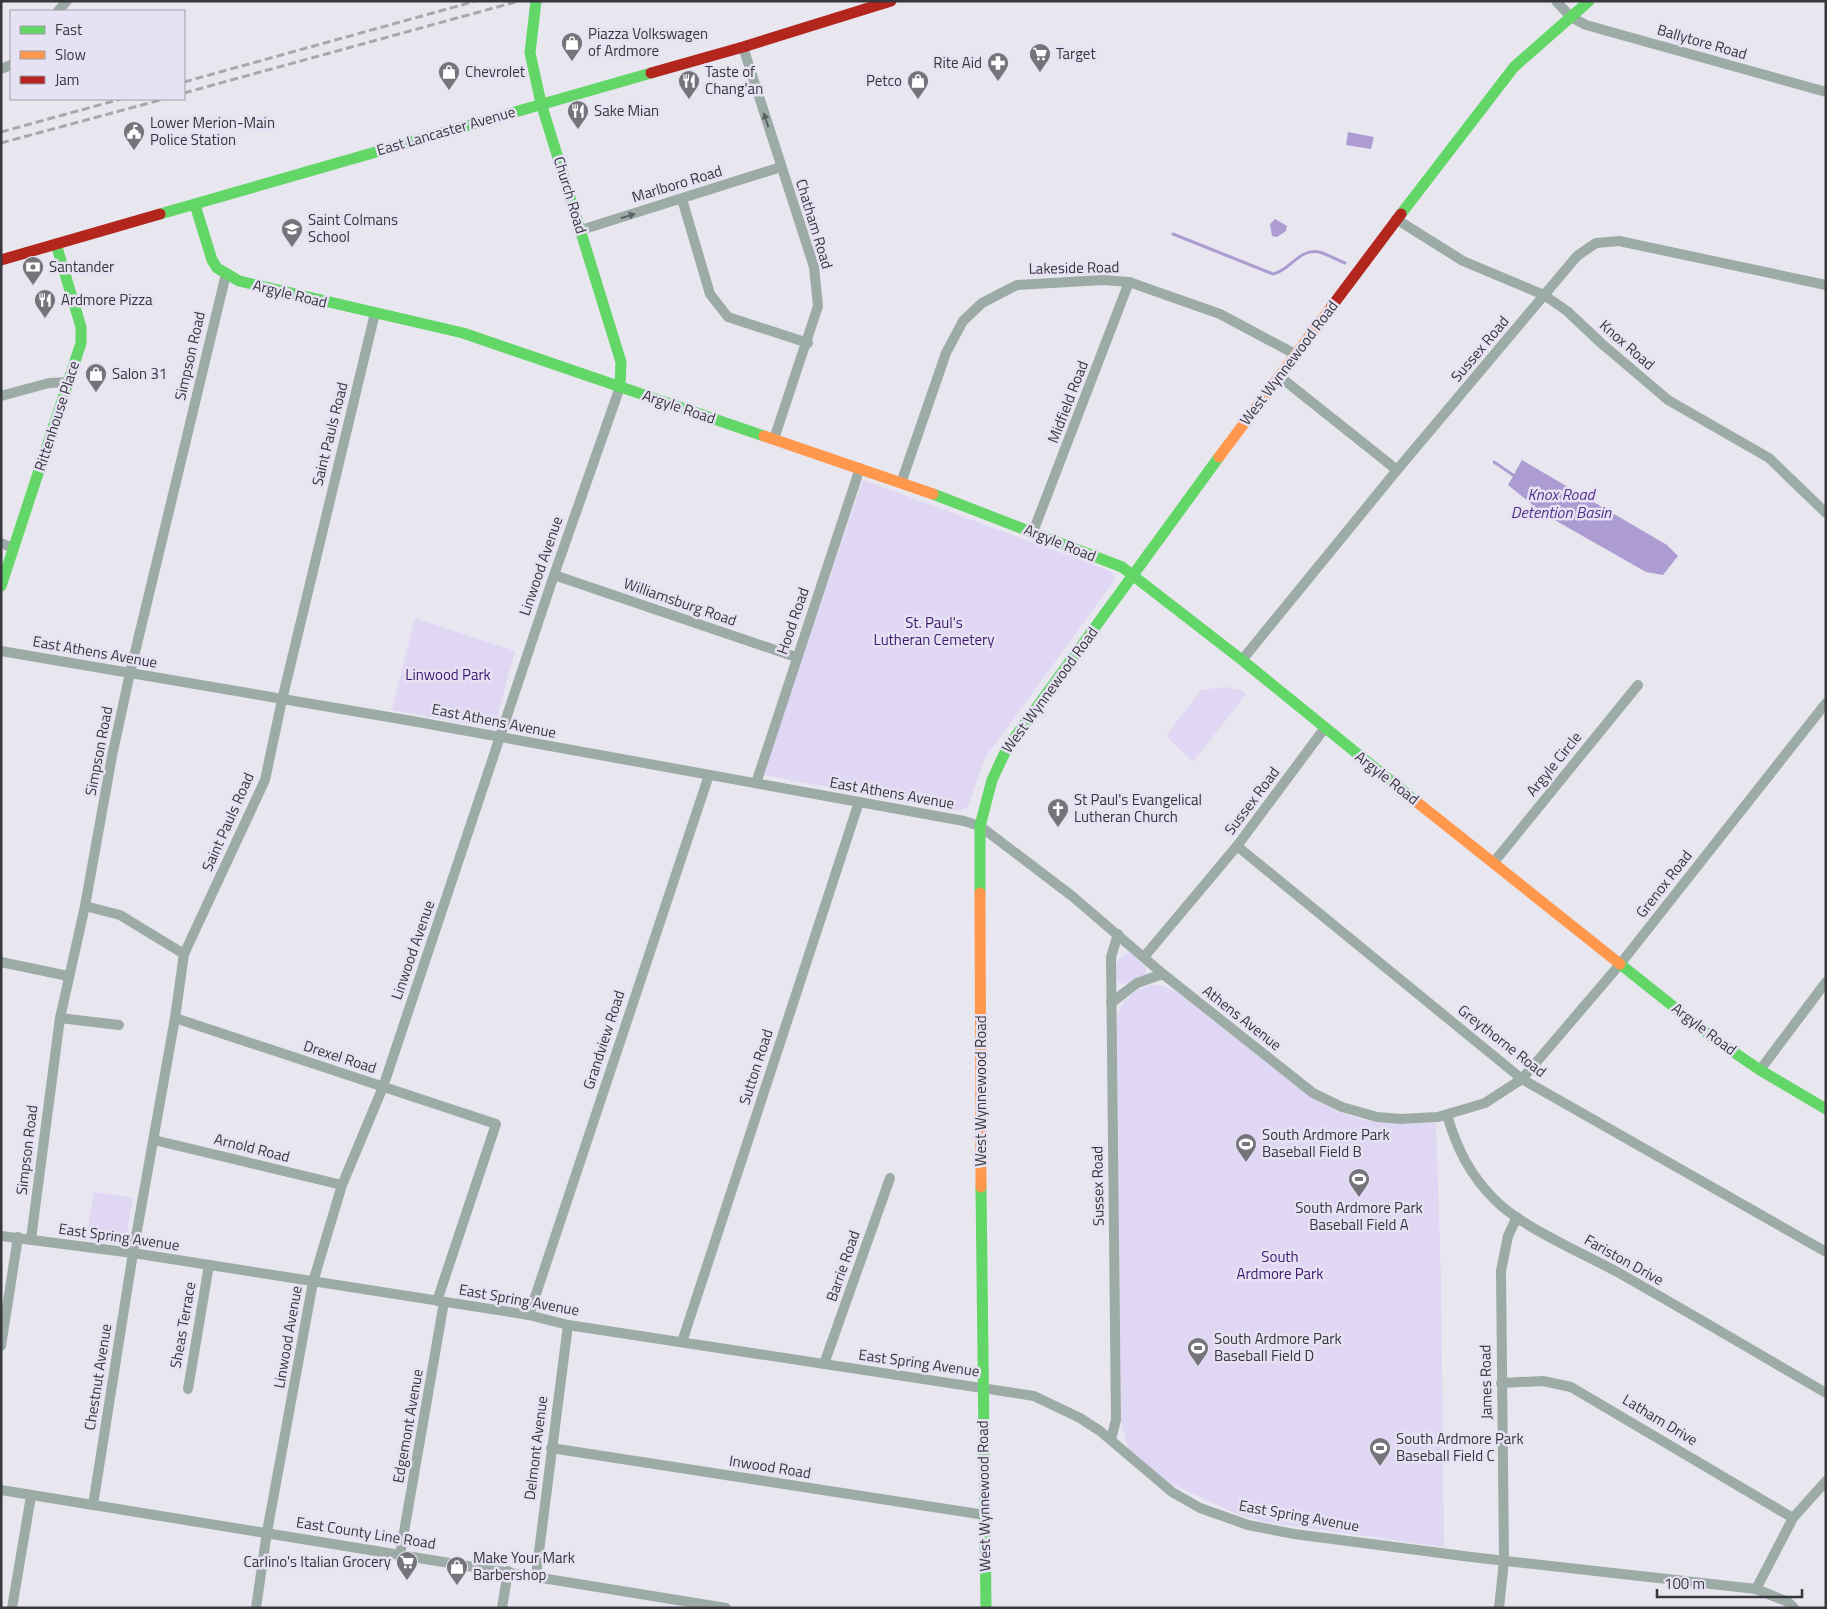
<svg xmlns="http://www.w3.org/2000/svg" width="1827" height="1609" viewBox="0 0 1827 1609" font-family="'Titillium Web',sans-serif">
<rect width="100%" height="100%" fill="#e8e6ef"/>
<g fill="#dfd7f4">
<path d="M863,480L1110,571L1114,575V581L985,758L968,806L960,811L763,775Z"/>
<path d="M415,618L515,651L494,729L392,710Z"/>
<path d="M1225,687L1241,690L1246,694L1193,762L1166,736L1201,690Z"/>
<path d="M1130,952L1146,967L1145,977L1125,984L1118,982C1114,966 1115,958 1130,952Z"/>
<path d="M1151,985H1160L1177,992L1305,1093L1330,1108L1359,1119L1394,1124L1436,1123L1441,1279L1444,1547L1265,1522L1234,1513L1162,1479L1128,1448L1121,1421L1117,1019C1121,1000 1133,991 1151,985Z"/>
<path d="M94,1192L133,1198L125,1243L86,1238Z"/>
</g>
<g fill="#ad9cd2">
<path d="M1348,132L1374,137L1371,149L1346,145Z"/>
<path d="M1275,219L1287,226L1286,231L1277,237L1272,236L1270,224Z"/>
<path d="M1522,460L1667,545L1678,556L1663,575L1646,572L1544,514L1508,485Z"/>
</g>
<g fill="none" stroke-linecap="round" stroke-linejoin="round">
<g stroke="#ad9cd2" stroke-width="3">
<path d="M1173,234L1273,274C1291,270 1299,248 1319,252C1327,254 1337,260 1345,263"/>
<path d="M1494,462L1516,477"/>
</g>
<g stroke="#9daba6" stroke-width="10">
<path d="M1556,1L1571,17L1586,25L1826,92"/>
<path d="M58,11L67,1"/>
<path d="M743,47L814,267L818,306L774,439"/>
<path d="M1,69L11,65"/>
<path d="M682,199L710,294L728,317L808,343"/>
<path d="M1396,219L1463,261L1544,295L1567,311L1601,343L1668,400L1769,458L1826,513"/>
<path d="M581,230L781,167"/>
<path d="M1279,376L1397,470"/>
<path d="M1,396L49,383L69,382"/>
<path d="M901,483L946,353L963,321L982,303L1017,285L1103,280L1129,282L1220,314L1295,354"/>
<path d="M1033,532L1129,282"/>
<path d="M1,543L13,548"/>
<path d="M554,575L796,657"/>
<path d="M1,651L412,721L964,821L980,826L1072,896L1163,974L1313,1093L1342,1107L1377,1117L1401,1119L1438,1117L1485,1103L1522,1079L1621,963L1826,703"/>
<path d="M1242,660L1397,470L1577,256L1596,243L1619,241L1826,285"/>
<path d="M756,783L860,468"/>
<path d="M1237,846L1522,1079L1826,1252"/>
<path d="M1494,862L1638,685"/>
<path d="M85,906L120,915L184,954"/>
<path d="M1144,957L1237,846L1324,729"/>
<path d="M1,962L68,976"/>
<path d="M1111,1003L1137,983L1163,974"/>
<path d="M60,1018L119,1025"/>
<path d="M175,1018L496,1124L437,1301"/>
<path d="M1760,1070L1826,982"/>
<path d="M1447,1115C1457,1149 1470,1175 1495,1200C1523,1228 1583,1253 1619,1273C1688,1312 1757,1353 1826,1393"/>
<path d="M154,1140L342,1185"/>
<path d="M1,1236L133,1253L529,1315L568,1325L1034,1396L1080,1418L1100,1431L1172,1492L1200,1508L1248,1525L1294,1534L1471,1557L1756,1589L1788,1602L1794,1608"/>
<path d="M31,1239L60,1018L85,906L112,756L130,673L226,274"/>
<path d="M529,1315L709,775"/>
<path d="M682,1342L859,802"/>
<path d="M1,1346L18,1237"/>
<path d="M824,1364L890,1178"/>
<path d="M1501,1383L1543,1381L1571,1387L1793,1518"/>
<path d="M188,1389L209,1265"/>
<path d="M1111,1439L1116,1420L1111,957L1118,934"/>
<path d="M551,1448L985,1515"/>
<path d="M1,1490L726,1608"/>
<path d="M93,1505L133,1253L175,1018L184,954L265,780L282,700L375,313"/>
<path d="M400,1555L444,1302"/>
<path d="M536,1575L568,1325"/>
<path d="M1756,1589L1793,1518L1826,1481"/>
<path d="M12,1608L31,1496"/>
<path d="M256,1608L267,1532L313,1282L342,1185L383,1087L554,575L620,387"/>
<path d="M502,1608L508,1571"/>
<path d="M1499,1608L1504,1561L1501,1271L1508,1236L1517,1217"/>
</g>
<g stroke="#63d668" stroke-width="11">
<path d="M536,1L530,53L541,103L621,362L620,387"/>
<path d="M195,205L212,260L217,268L239,281L463,333L764,436"/>
<path d="M160,214L651,73"/>
<path d="M1401,214L1514,67L1589,1"/>
<path d="M933,494L1122,567L1242,660L1418,803"/>
<path d="M1,586L81,343V327L56,244"/>
<path d="M980,893V826L992,780L1007,748L1219,457"/>
<path d="M1620,964L1713,1038L1760,1070L1826,1109"/>
<path d="M981,1187L986,1608"/>
</g>
<g stroke="#ff974d" stroke-width="11">
<path d="M764,436L933,494"/>
<path d="M1219,457L1332,306"/>
<path d="M1418,803L1620,964"/>
<path d="M980,893L981,1187"/>
</g>
<g stroke="#b3261e" stroke-width="11">
<path d="M651,73L743,47L891,1"/>
<path d="M1,260L160,214"/>
<path d="M1332,306L1401,214"/>
</g>
<g stroke="#a4aaab" stroke-width="3" stroke-dasharray="8 4" stroke-linecap="butt">
<path d="M184,82L476,1"/>
<path d="M184,93L519,1"/>
<path d="M1,132L121,99"/>
<path d="M1,143L164,99"/>
</g>
</g>
<defs><path id="oneway-solid" d="M-6-.8H1V-3.2L6.5 0L1 3.2V.8H-6Z" transform="scale(1.25)"/></defs>
<g fill="#5b6062">
<use href="#oneway-solid" transform="translate(766 120) rotate(-108)"/>
<use href="#oneway-solid" transform="translate(628 216) rotate(-17)"/>
</g>
<defs>
<g id="shop-pin" transform="scale(1.125)"><path d="M0 17L-7.5 6A9.5 9.5 0 1 1 7.5 6Z" fill="#76747b" stroke="#e6e2f3"/><path d="M-5-2.5h2.3a2.7 3.5 0 0 1 5.4 0H5L5.5 6h-11ZM-1.5-2.5h3a1.5 2.3 0 0 0-3 0Z" fill="#fff"/></g>
<g id="supermarket-pin" transform="scale(1.125)"><path d="M0 17L-7.5 6A9.5 9.5 0 1 1 7.5 6Z" fill="#76747b" stroke="#e6e2f3"/><path d="M-6-5.5h2.5l.6 2H6L4.5 2H-2.5L-4.4-4H-6ZM-1.5 3.2a1.3 1.3 0 1 0 .1 0ZM3 3.2a1.3 1.3 0 1 0 .1 0Z" fill="#fff"/></g>
<g id="pharmacy-pin" transform="scale(1.125)"><path d="M0 17L-7.5 6A9.5 9.5 0 1 1 7.5 6Z" fill="#76747b" stroke="#e6e2f3"/><path d="M-2-6h4v4h4v4h-4v4h-4v-4h-4v-4h4Z" fill="#fff"/></g>
<g id="restaurant-pin" transform="scale(1.125)"><path d="M0 17L-7.5 6A9.5 9.5 0 1 1 7.5 6Z" fill="#76747b" stroke="#e6e2f3"/><path d="M-5-6h1v4h1v-4h1v4h1v-4h1v5L-1.5 .5V6h-2V.5L-5-1ZM5-6V6H3V1.5H1.5Q1.5-4 5-6Z" fill="#fff"/></g>
<g id="civic-pin" transform="scale(1.125)"><path d="M0 17L-7.5 6A9.5 9.5 0 1 1 7.5 6Z" fill="#76747b" stroke="#e6e2f3"/><path d="M-.6-6.5H3V-4.5H.6V-3L4-1V1h2V6H-6V1h2V-1L-.6-3ZM-1.2 2.5V6h2.4V2.5Z" fill="#fff"/></g>
<g id="school-pin" transform="scale(1.125)"><path d="M0 17L-7.5 6A9.5 9.5 0 1 1 7.5 6Z" fill="#76747b" stroke="#e6e2f3"/><path d="M0-5L7-2L0 1L-7-2ZM-4 1L0 2.5L4 1V4Q0 6-4 4Z" fill="#fff"/></g>
<g id="bank-pin" transform="scale(1.125)"><path d="M0 17L-7.5 6A9.5 9.5 0 1 1 7.5 6Z" fill="#76747b" stroke="#e6e2f3"/><path d="M-6-4H6V4H-6ZM0-2.3a2.3 2.3 0 1 0 0 4.6a2.3 2.3 0 1 0 0-4.6Z" fill="#fff"/></g>
<g id="church-pin" transform="scale(1.125)"><path d="M0 17L-7.5 6A9.5 9.5 0 1 1 7.5 6Z" fill="#76747b" stroke="#e6e2f3"/><path d="M-1.2-6h2.4v3.5h3.3v2.4h-3.3V6h-2.4V-.1h-3.3v-2.4h3.3Z" fill="#fff"/></g>
<g id="stadium-pin" transform="scale(1.125)"><path d="M0 17L-7.5 6A9.5 9.5 0 1 1 7.5 6Z" fill="#76747b" stroke="#e6e2f3"/><path d="M0-5a6.5 5 0 1 0 0 10a6.5 5 0 1 0 0-10ZM-3.5-1.8h7v3.6h-7Z" fill="#fff"/></g>
</defs>
<g fill-rule="evenodd">
<use href="#shop-pin" x="572" y="43"/>
<use href="#supermarket-pin" x="1040" y="54"/>
<use href="#pharmacy-pin" x="998" y="63"/>
<use href="#shop-pin" x="449" y="72"/>
<use href="#restaurant-pin" x="689" y="81"/>
<use href="#shop-pin" x="918" y="81"/>
<use href="#restaurant-pin" x="578" y="111"/>
<use href="#civic-pin" x="134" y="132"/>
<use href="#school-pin" x="292" y="229"/>
<use href="#bank-pin" x="33" y="267"/>
<use href="#restaurant-pin" x="45" y="300"/>
<use href="#shop-pin" x="96" y="374"/>
<use href="#church-pin" x="1058" y="809"/>
<use href="#stadium-pin" x="1246" y="1144"/>
<use href="#stadium-pin" x="1359" y="1179"/>
<use href="#stadium-pin" x="1198" y="1348"/>
<use href="#stadium-pin" x="1380" y="1448"/>
<use href="#supermarket-pin" x="407" y="1562"/>
<use href="#shop-pin" x="457" y="1567"/>
</g>
<g text-anchor="middle" stroke-width="5" stroke-linejoin="round" paint-order="stroke">
<g font-size="15" fill="#38373d" stroke="#e6e2f3" text-anchor="start">
<text x="588" y="39">Piazza Volkswagen<tspan x="588" dy="17">of Ardmore</tspan></text>
<text x="1056" y="59">Target</text>
<text x="982" y="68" text-anchor="end">Rite Aid</text>
<text x="465" y="77">Chevrolet</text>
<text x="705" y="77">Taste of<tspan x="705" dy="17">Chang'an</tspan></text>
<text x="902" y="86" text-anchor="end">Petco</text>
<text x="594" y="116">Sake Mian</text>
<text x="150" y="128">Lower Merion-Main<tspan x="150" dy="17">Police Station</tspan></text>
<text x="308" y="225">Saint Colmans<tspan x="308" dy="17">School</tspan></text>
<text x="49" y="272">Santander</text>
<text x="61" y="305">Ardmore Pizza</text>
<text x="112" y="379">Salon 31</text>
<text x="1074" y="805">St Paul's Evangelical<tspan x="1074" dy="17">Lutheran Church</tspan></text>
<text x="1262" y="1140">South Ardmore Park<tspan x="1262" dy="17">Baseball Field B</tspan></text>
<text x="1359" y="1213" text-anchor="middle">South Ardmore Park<tspan x="1359" dy="17">Baseball Field A</tspan></text>
<text x="1214" y="1344">South Ardmore Park<tspan x="1214" dy="17">Baseball Field D</tspan></text>
<text x="1396" y="1444">South Ardmore Park<tspan x="1396" dy="17">Baseball Field C</tspan></text>
<text x="473" y="1563">Make Your Mark<tspan x="473" dy="17">Barbershop</tspan></text>
<text x="391" y="1567" text-anchor="end">Carlino's Italian Grocery</text>
</g>
<g font-size="15" fill="#38373d" stroke="#e6e2f3">
<text transform="translate(1702 42) rotate(16)" y="5">Ballytore Road</text>
<text transform="translate(446 131) rotate(-16)" y="5">East Lancaster Avenue</text>
<text transform="translate(677 184) rotate(-17)" y="5">Marlboro Road</text>
<text transform="translate(570 195) rotate(73)" y="5">Church Road</text>
<text transform="translate(814 224) rotate(73)" y="5">Chatham Road</text>
<text transform="translate(1074 268) rotate(-1)" y="5">Lakeside Road</text>
<text transform="translate(290 294) rotate(14)" y="5">Argyle Road</text>
<text transform="translate(1627 345) rotate(41)" y="5">Knox Road</text>
<text transform="translate(1480 349) rotate(-50)" y="5">Sussex Road</text>
<text transform="translate(190 356) rotate(-77)" y="5">Simpson Road</text>
<text transform="translate(1289 363) rotate(-53)" y="5">West Wynnewood Road</text>
<text transform="translate(1068 402) rotate(-69)" y="5">Midfield Road</text>
<text transform="translate(679 407) rotate(19)" y="5">Argyle Road</text>
<text transform="translate(57 416) rotate(-72)" y="5">Rittenhouse Place</text>
<text transform="translate(330 434) rotate(-76)" y="5">Saint Pauls Road</text>
<text transform="translate(1060 543) rotate(22)" y="5">Argyle Road</text>
<text transform="translate(541 566) rotate(-71)" y="5">Linwood Avenue</text>
<text transform="translate(680 602) rotate(19)" y="5">Williamsburg Road</text>
<text transform="translate(793 621) rotate(-71)" y="5">Hood Road</text>
<text transform="translate(95 652) rotate(10)" y="5">East Athens Avenue</text>
<text transform="translate(1050 690) rotate(-54)" y="5">West Wynnewood Road</text>
<text transform="translate(494 721) rotate(11)" y="5">East Athens Avenue</text>
<text transform="translate(99 751) rotate(-79)" y="5">Simpson Road</text>
<text transform="translate(1554 764) rotate(-51)" y="5">Argyle Circle</text>
<text transform="translate(1387 778) rotate(38)" y="5">Argyle Road</text>
<text transform="translate(892 793) rotate(10)" y="5">East Athens Avenue</text>
<text transform="translate(1252 801) rotate(-53)" y="5">Sussex Road</text>
<text transform="translate(228 822) rotate(-66)" y="5">Saint Pauls Road</text>
<text transform="translate(1664 884) rotate(-52)" y="5">Grenox Road</text>
<text transform="translate(413 950) rotate(-71)" y="5">Linwood Avenue</text>
<text transform="translate(1242 1018) rotate(38)" y="5">Athens Avenue</text>
<text transform="translate(1704 1029) rotate(37)" y="5">Argyle Road</text>
<text transform="translate(604 1040) rotate(-72)" y="5">Grandview Road</text>
<text transform="translate(1502 1041) rotate(38)" y="5">Greythorne Road</text>
<text transform="translate(340 1057) rotate(18)" y="5">Drexel Road</text>
<text transform="translate(756 1067) rotate(-72)" y="5">Sutton Road</text>
<text transform="translate(981 1091) rotate(-90)" y="5">West Wynnewood Road</text>
<text transform="translate(252 1148) rotate(14)" y="5">Arnold Road</text>
<text transform="translate(27 1150) rotate(-83)" y="5">Simpson Road</text>
<text transform="translate(1098 1186) rotate(-91)" y="5">Sussex Road</text>
<text transform="translate(119 1237) rotate(8)" y="5">East Spring Avenue</text>
<text transform="translate(1624 1260) rotate(29)" y="5">Fariston Drive</text>
<text transform="translate(843 1266) rotate(-71)" y="5">Barrie Road</text>
<text transform="translate(519 1300) rotate(10)" y="5">East Spring Avenue</text>
<text transform="translate(183 1325) rotate(-80)" y="5">Sheas Terrace</text>
<text transform="translate(288 1337) rotate(-80)" y="5">Linwood Avenue</text>
<text transform="translate(919 1363) rotate(8)" y="5">East Spring Avenue</text>
<text transform="translate(98 1377) rotate(-81)" y="5">Chestnut Avenue</text>
<text transform="translate(1486 1382) rotate(-91)" y="5">James Road</text>
<text transform="translate(1660 1420) rotate(31)" y="5">Latham Drive</text>
<text transform="translate(408 1426) rotate(-80)" y="5">Edgemont Avenue</text>
<text transform="translate(536 1448) rotate(-83)" y="5">Delmont Avenue</text>
<text transform="translate(770 1467) rotate(9)" y="5">Inwood Road</text>
<text transform="translate(984 1496) rotate(-91)" y="5">West Wynnewood Road</text>
<text transform="translate(1299 1516) rotate(10)" y="5">East Spring Avenue</text>
<text transform="translate(366 1533) rotate(9)" y="5">East County Line Road</text>
</g>
<g font-size="15" fill="#3f1970" stroke="#e6e2f3">
<text x="934" y="628">St. Paul's<tspan x="934" dy="17">Lutheran Cemetery</tspan></text>
<text x="448" y="680">Linwood Park</text>
<text x="1280" y="1262">South<tspan x="1280" dy="17">Ardmore Park</tspan></text>
</g>
<g font-size="16" font-style="italic" fill="#55328a" stroke="#e6e2f3">
<text x="1561" y="500">Knox Road<tspan x="1561" dy="18">Detention Basin</tspan></text>
</g>
</g>
<rect width="1827" height="1609" fill="none" stroke="#38373d" stroke-width="5"/>
<rect x="10" y="10" width="175" height="90" fill="#e6e2f3" stroke="#a09eaa"/>
<rect x="20" y="26" width="25" height="8" fill="#63d668" stroke="#a09eaa"/>
<text x="55" y="35" font-size="15" fill="#38373d">Fast</text>
<rect x="20" y="51" width="25" height="8" fill="#ff974d" stroke="#a09eaa"/>
<text x="55" y="60" font-size="15" fill="#38373d">Slow</text>
<rect x="20" y="76" width="25" height="8" fill="#b3261e" stroke="#a09eaa"/>
<text x="55" y="85" font-size="15" fill="#38373d">Jam</text>
<path d="M1657 1589v8h145v-8" fill="none" stroke="#38373d" stroke-width="2.5"/>
<text x="1664" y="1589" font-size="15" fill="#38373d" stroke="#e6e2f3" stroke-width="4" paint-order="stroke">100 m</text>
</svg>
